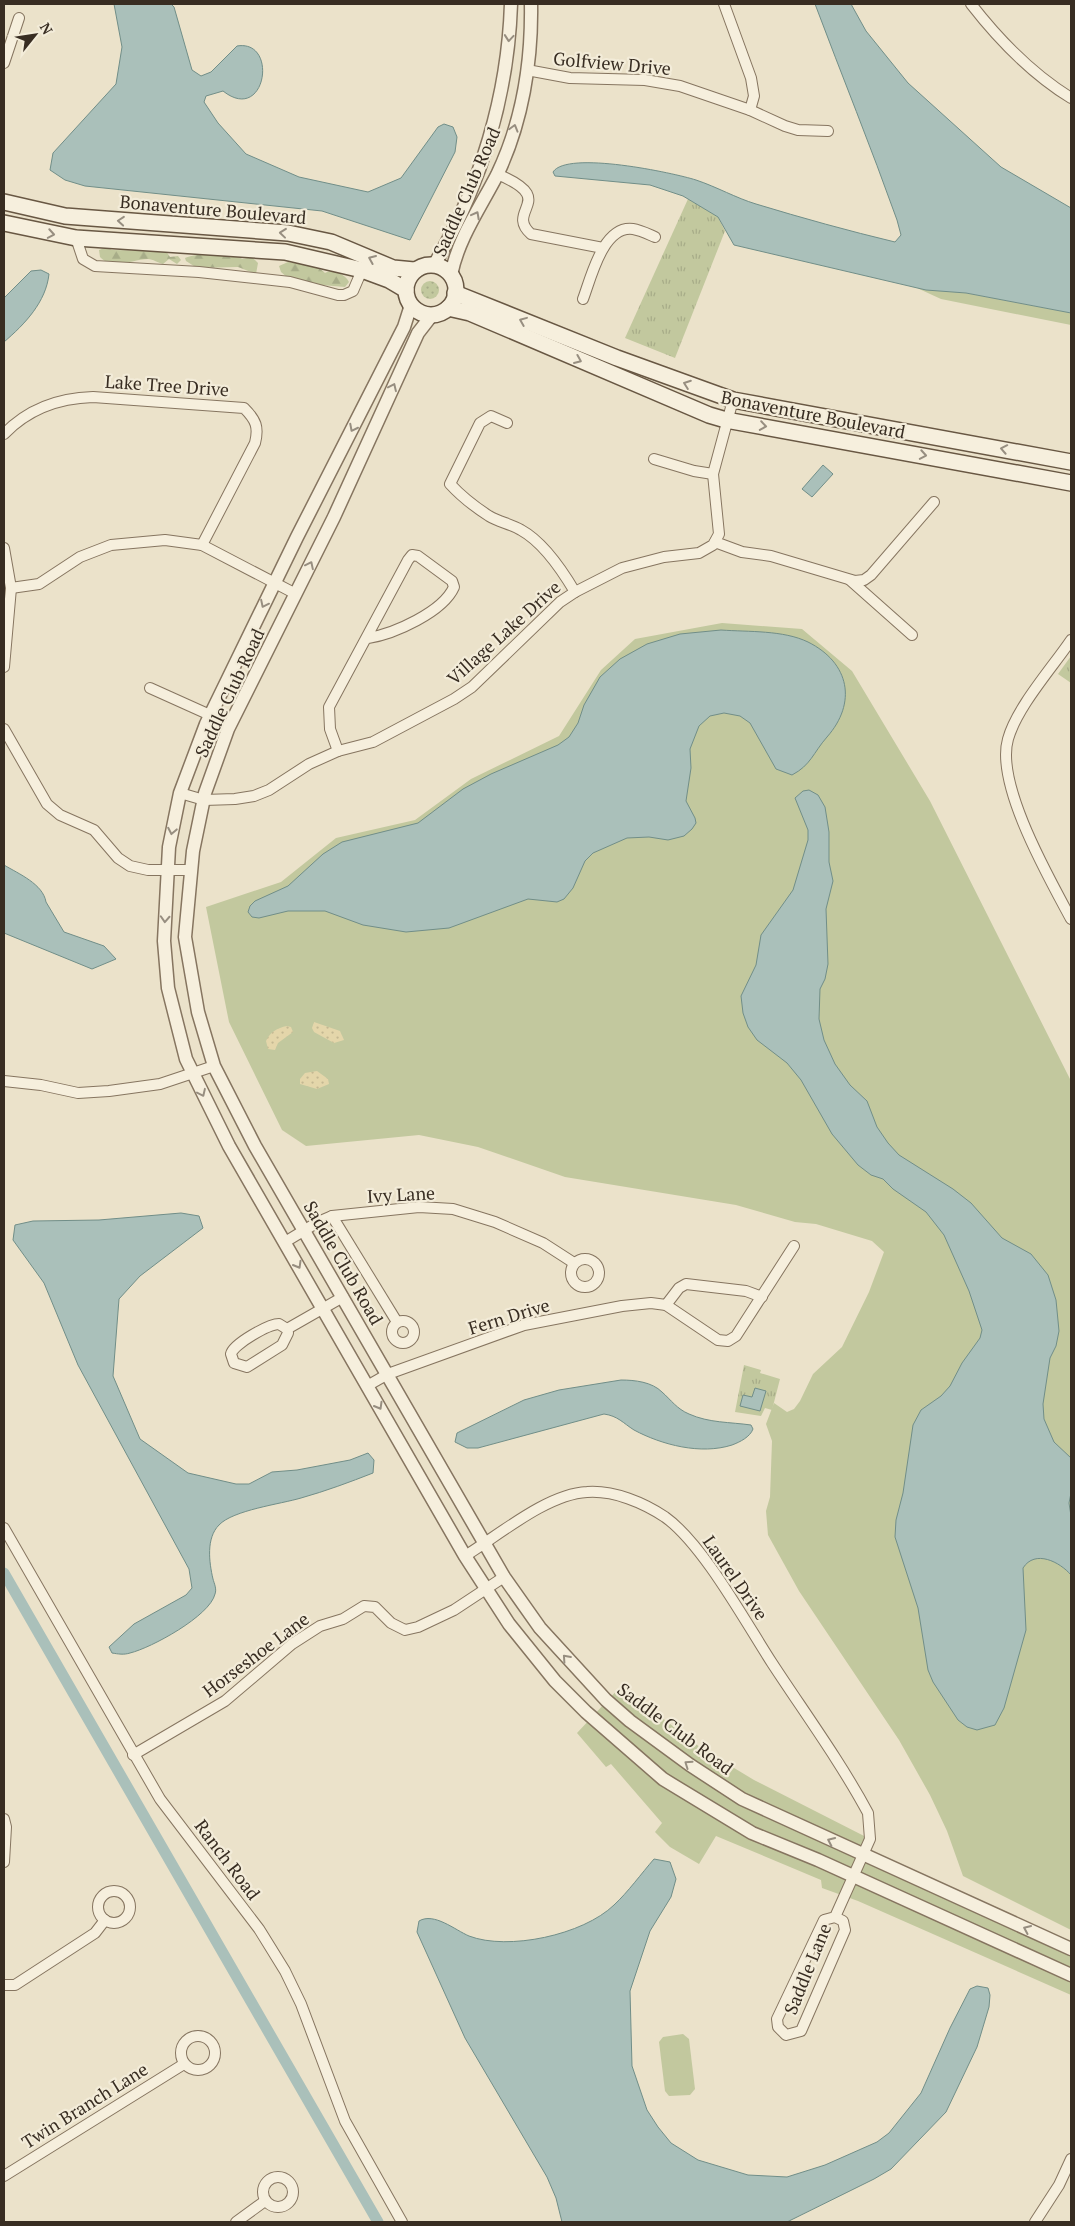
<svg xmlns="http://www.w3.org/2000/svg" width="1075" height="2226" viewBox="0 0 1075 2226" font-family="'PT Serif',serif">
<defs>
<pattern id="forest-firs" width="22" height="20" patternUnits="userSpaceOnUse" patternTransform="scale(1.25)"><rect width="22" height="20" fill="#c2c89e"/><path d="M5 1l3.5 6h-7zM16 11l3.5 6h-7z" fill="#a7ac88"/></pattern>
<pattern id="sand-dots" width="8" height="8" patternUnits="userSpaceOnUse" patternTransform="scale(1.25)"><rect width="8" height="8" fill="#e4d6aa"/><path d="M2 2h.1M6 6h.1" fill="none" stroke="#c4b892" stroke-width="1.8" stroke-linecap="round"/></pattern>
<pattern id="park-tufts" width="24" height="20" patternUnits="userSpaceOnUse" patternTransform="scale(1.25)"><rect width="24" height="20" fill="#c2c89e"/><path d="M3 7l-1-3M5 7V3M7 7l1-3M15 17l-1-3M17 17v-4M19 17l1-3" fill="none" stroke="#a7ac88"/></pattern>
<pattern id="garden-dots" width="8" height="8" patternUnits="userSpaceOnUse" patternTransform="scale(1.25)"><rect width="8" height="8" fill="#c2c89e"/><path d="M2 2h.1M6 6h.1" fill="none" stroke="#a7ac88" stroke-width="1.8" stroke-linecap="round"/></pattern>
</defs>
<rect width="100%" height="100%" fill="#ebe2ca"/>
<g fill="#c2c89e">
<path d="M917,288L966,293L1071,313V325L941,299Z"/>
<path d="M722,623L802,629L852,671L930,801L1071,1081V1930L963,1876L947,1831L930,1795L899,1740L799,1591L768,1535L766,1511L770,1497L772,1441L766,1424L774,1403L787,1412L794,1409L800,1401L813,1374L842,1347L869,1292L884,1252L872,1241L816,1224L795,1222L736,1205L565,1177L478,1147L419,1135L306,1146L282,1130L229,1022L206,907L281,882L336,838L415,820L471,779L559,736L601,670L635,639Z"/>
<path d="M621,1686L701,1748L754,1780L870,1839L863,1855L1071,1949V1995L858,1901L822,1888L821,1880L716,1836L699,1864L670,1847L655,1832L662,1823L611,1764L606,1767L577,1733Z"/>
<path d="M683,2034L689,2039L695,2089L690,2095L669,2096L665,2091L659,2042L663,2037Z"/>
</g>
<g fill="url(#forest-firs)">
<path d="M107,247L112,250L166,251L170,257L178,256L181,260L177,264L169,259L163,264C158,263 153,259 148,259C133,259 113,271 100,257L99,250Z"/>
<path d="M209,253L239,256L242,259L252,257L258,263L256,274L238,267L197,268L186,261L185,258C193,254 201,256 209,253Z"/>
<path d="M288,262C302,265 314,262 325,273C333,269 345,274 349,282L345,287L310,284L296,278H288L281,272L279,266Z"/>
</g>
<g fill="url(#sand-dots)">
<path d="M314,1022L340,1031L344,1040L334,1043L314,1032L312,1028Z"/>
<path d="M287,1026L291,1027L293,1032L278,1043L275,1050L268,1049L266,1041C270,1032 277,1028 287,1026Z"/>
<path d="M317,1071L328,1079L329,1084L317,1089L300,1084V1079L305,1073Z"/>
</g>
<g fill="url(#park-tufts)">
<path d="M688,199L718,217L725,231L675,358L625,338Z"/>
<path d="M1071,656V683L1058,674Z"/>
<path d="M744,1365L761,1370L760,1373L780,1379L772,1410L765,1408L761,1416L735,1412Z"/>
</g>
<circle fill="url(#garden-dots)" cx="430" cy="290" r="9"/>
<g fill="#aac0ba" stroke="#718e88">
<path d="M114,4H171L174,7L192,70L201,76L211,72L237,46C279,39 266,125 223,91L206,96L204,102L218,123L246,154L299,177L368,192L401,178L438,127L444,124L453,127L457,137L455,152L410,240L322,211L85,186L65,180L50,170L53,153L116,84L122,47Z"/>
<path d="M815,4H851L866,31L908,83L1001,167L1071,208V313L966,293L926,290L734,245L718,217L683,196L650,185L555,176L553,172C567,150 674,173 696,180C717,187 736,198 756,204C802,218 849,231 895,242L901,235L897,220C871,147 842,76 815,4Z"/>
<path d="M41,270L49,274C46,302 25,324 4,342V298L31,271Z"/>
<path d="M823,465L833,474L812,497L802,489Z"/>
<path d="M721,630C749,632 783,630 808,642C850,663 857,703 827,737C813,753 811,765 792,775L776,769L750,723L740,716L724,713L710,716L699,726L690,749L691,768L686,801L695,818L696,823L692,829L684,836L668,840L649,837L627,838L593,853L585,861L573,888L564,899L557,902L528,899L449,928L406,932L363,925L325,911H288L259,918L252,917L248,912L250,906L255,901L288,886L323,854L342,842L418,823L463,789L491,774L558,745L569,737L578,723L584,705L600,677L620,659L647,644L680,634Z"/>
<path d="M809,790L818,795L825,807L829,832V862L833,881L826,909L828,964L825,979L820,989L819,1019L824,1040L835,1064L850,1085L867,1101L877,1127L888,1143L899,1155L953,1189L971,1203L1002,1238L1031,1254L1048,1275L1056,1300L1059,1331L1056,1346L1050,1358L1043,1404L1044,1419L1054,1442L1071,1458V1493L1069,1503L1071,1516V1575C1060,1562 1035,1549 1023,1568L1026,1630L1004,1708L995,1725L977,1730L967,1727L958,1720L933,1682L928,1670L918,1608L895,1537L896,1520L903,1493L913,1425L921,1410L941,1396L950,1386L962,1363L980,1338L982,1330L969,1291L944,1235L926,1212L893,1189L883,1179L871,1175L858,1165L832,1134L801,1080L787,1063L757,1040L748,1027L743,1013L741,996L756,965L761,935L793,890L808,840V830L795,798L803,791Z"/>
<path d="M4,865C19,874 43,884 46,902L64,932L104,946L116,959L92,969L4,933Z"/>
<path d="M181,1213L199,1216L203,1228L140,1276L119,1299L113,1376L140,1439L188,1473L236,1484H249L272,1472L297,1470L350,1460L368,1453L374,1460L373,1473C350,1482 326,1491 301,1498C281,1504 233,1510 219,1525C206,1538 209,1562 213,1579C214,1583 217,1589 215,1594C210,1616 151,1648 130,1653C124,1655 118,1654 112,1653L109,1647L134,1624L186,1595L192,1588L189,1569L78,1365L44,1283L13,1240L15,1225L33,1221L99,1220Z"/>
<path d="M621,1380C635,1380 652,1382 662,1392C671,1400 677,1409 689,1414C709,1423 730,1422 751,1425L753,1429C750,1437 740,1442 732,1445C701,1455 662,1445 634,1430C623,1423 618,1416 604,1414L478,1448H467L455,1442L457,1433L524,1400L559,1390Z"/>
<path d="M755,1388L766,1391L760,1411L740,1406L743,1395L752,1397Z"/>
<path d="M654,1859L670,1862L676,1879L671,1897L650,1931L630,1991L632,2066L647,2110L658,2127L671,2143L698,2160L748,2175L787,2177L825,2165L877,2142L889,2133L921,2093L950,2028L970,1989L977,1986L988,1988L990,1995L989,2007L977,2047L946,2112L891,2169L874,2179L787,2222H562L556,2198L547,2177L465,2038L417,1932L419,1921C434,1912 455,1930 469,1936C508,1951 583,1935 614,1905C628,1892 641,1874 654,1859Z"/>
</g>
<g fill="none" stroke-linecap="round" stroke-linejoin="round">
<path stroke="#aac0ba" stroke-width="11" d="M4,1573L378,2222"/>
<g stroke="#867560" stroke-width="12">
<g id="minor">
<path d="M724,4L751,78L754,96L750,110"/>
<path d="M971,4C999,40 1032,74 1071,98"/>
<path d="M4,63L19,18"/>
<path d="M527,70L570,78L645,80L680,86L750,110L785,126L798,130L828,131"/>
<path d="M497,174C560,200 504,210 531,234L603,248"/>
<path d="M76,238L83,259L95,266L199,272L290,282L338,295H344L353,291L362,270"/>
<path d="M583,299C591,278 603,225 633,229C640,230 648,234 655,237"/>
<path d="M507,423L491,416L480,423L450,484C461,496 475,507 489,516C499,522 511,524 521,530C543,542 562,570 575,592"/>
<path d="M4,434C28,409 59,398 93,397L244,408C256,420 259,427 255,443L202,545"/>
<path d="M654,459L694,471L713,474"/>
<path d="M715,542L742,552L771,556L855,581L864,580L871,575L934,502"/>
<path d="M4,548L11,588L4,667"/>
<path d="M850,580L912,635"/>
<path d="M11,588L39,584L80,557L111,545L165,540L202,545L296,594"/>
<path d="M1071,640C1052,668 1017,707 1008,739C995,784 1049,878 1071,919"/>
<path d="M150,688L210,715"/>
<path d="M4,729L47,804L60,815L94,830L118,858L130,866L148,870H191"/>
<path d="M338,751L330,729L329,707L408,560L412,555L418,556L452,581L454,587C443,612 394,634 368,638"/>
<path d="M180,793L204,800L235,799L254,796L269,790L309,764L338,751L373,742L454,699L472,687L560,602L575,592L622,568L664,557L699,553L713,545L719,534L713,474L733,400"/>
<path d="M4,1081L41,1085L78,1093L109,1091L160,1084L214,1066"/>
<path d="M332,1216L397,1322"/>
<path d="M285,1242L318,1222L332,1216L419,1207L453,1209L495,1222L543,1243L574,1263"/>
<circle cx="585" cy="1273" r="14"/>
<path d="M666,1305L679,1288L686,1284L746,1291L762,1297"/>
<circle cx="403" cy="1332" r="11"/>
<path d="M279,1324L287,1329L288,1333L282,1345L247,1367L234,1363L231,1354C233,1344 269,1324 279,1324Z"/>
<path d="M287,1329L343,1297"/>
<path d="M367,1386L388,1374L524,1325L622,1306L651,1303L666,1305L718,1340L728,1341L736,1336L794,1246"/>
<path d="M4,1528L160,1799L259,1929L285,1971L301,2004L345,2121L402,2222"/>
<path d="M465,1556C499,1535 547,1494 587,1492C614,1490 644,1503 665,1517C703,1544 746,1623 772,1663C804,1712 840,1761 868,1813L870,1839L835,1917L824,1920L777,2019L778,2027L786,2035L801,2031L845,1930L843,1921L835,1917"/>
<path d="M133,1755L225,1701L292,1644L320,1626L343,1619L364,1606L375,1607L391,1623L405,1630L418,1627L454,1610L504,1577"/>
<path d="M4,1819L6,1827L4,1862"/>
<circle cx="114" cy="1907" r="16"/>
<path d="M4,1985H15L95,1933L105,1920"/>
<circle cx="198" cy="2053" r="17"/>
<path d="M4,2176L184,2064"/>
<circle cx="278" cy="2192" r="15"/>
<path d="M236,2222L265,2201"/>
<path d="M1035,2222L1059,2185L1071,2159"/>
</g>
</g>
<g stroke="#867560" stroke-width="15">
<g id="tertiary">
<path d="M434,265C481,186 508,95 511,4"/>
<path d="M451,275C458,239 480,208 497,175C522,123 532,62 531,4"/>
<path d="M411,305L404,327L297,537L206,724L180,793L169,847L164,941L168,988L186,1059L229,1146L465,1556L509,1624L555,1681L586,1712L663,1779L752,1833L818,1860L1071,1975"/>
<path d="M432,315L418,333L334,517L228,729L205,793L193,851L185,937L198,1012L214,1066L255,1146L504,1577L540,1628L606,1700L630,1721L690,1765L742,1799L1071,1949"/>
</g>
</g>
<g stroke="#685743" stroke-width="18">
<g id="secondary">
<path d="M4,202L65,216L288,233L331,242L393,268L414,270"/>
<path d="M4,223L76,238L285,252L362,270L389,280L406,290"/>
<circle cx="431" cy="290" r="25"/>
<path d="M455,293L617,358L733,400L1071,462"/>
<path d="M448,308L470,313L709,415L726,420L1071,483"/>
</g>
</g>
<use href="#minor" stroke="#f6efdd" stroke-width="10"/>
<use href="#tertiary" stroke="#f6efdd" stroke-width="12"/>
<use href="#secondary" stroke="#f6efdd" stroke-width="15"/>
</g>
<defs><path id="oneway-chevron" d="M-2-3.5L2.5 0L-2 3.5" fill="none" stroke-width="1.6" stroke-linecap="round" stroke-linejoin="round" transform="scale(1.25)"/></defs>
<g stroke="#978e80">
<use href="#oneway-chevron" transform="translate(509 38) rotate(95)"/>
<use href="#oneway-chevron" transform="translate(514 128) rotate(-74)"/>
<use href="#oneway-chevron" transform="translate(476 215) rotate(-62)"/>
<use href="#oneway-chevron" transform="translate(121 221) rotate(-175)"/>
<use href="#oneway-chevron" transform="translate(283 233) rotate(-174)"/>
<use href="#oneway-chevron" transform="translate(51 234) rotate(10)"/>
<use href="#oneway-chevron" transform="translate(372 259) rotate(-157)"/>
<use href="#oneway-chevron" transform="translate(523 321) rotate(-158)"/>
<use href="#oneway-chevron" transform="translate(578 360) rotate(23)"/>
<use href="#oneway-chevron" transform="translate(687 384) rotate(-160)"/>
<use href="#oneway-chevron" transform="translate(393 387) rotate(-65)"/>
<use href="#oneway-chevron" transform="translate(763 426) rotate(9)"/>
<use href="#oneway-chevron" transform="translate(353 428) rotate(117)"/>
<use href="#oneway-chevron" transform="translate(1004 449) rotate(-169)"/>
<use href="#oneway-chevron" transform="translate(923 455) rotate(10)"/>
<use href="#oneway-chevron" transform="translate(310 565) rotate(-64)"/>
<use href="#oneway-chevron" transform="translate(264 604) rotate(116)"/>
<use href="#oneway-chevron" transform="translate(172 831) rotate(101)"/>
<use href="#oneway-chevron" transform="translate(165 919) rotate(93)"/>
<use href="#oneway-chevron" transform="translate(202 1093) rotate(65)"/>
<use href="#oneway-chevron" transform="translate(298 1265) rotate(60)"/>
<use href="#oneway-chevron" transform="translate(379 1406) rotate(60)"/>
<use href="#oneway-chevron" transform="translate(566 1658) rotate(-132)"/>
<use href="#oneway-chevron" transform="translate(688 1764) rotate(-145)"/>
<use href="#oneway-chevron" transform="translate(831 1841) rotate(-155)"/>
<use href="#oneway-chevron" transform="translate(1027 1929) rotate(-156)"/>
</g>
<g text-anchor="middle" stroke-width="4.5" stroke-linejoin="round" paint-order="stroke">
<g font-size="18" fill="#382d22" stroke="#f3ecd9">
<text transform="translate(612 64) rotate(5)" y="6">Golfview Drive</text>
<text transform="translate(467 192) rotate(-66)" y="6">Saddle Club Road</text>
<text transform="translate(213 210) rotate(5)" y="6">Bonaventure Boulevard</text>
<text transform="translate(167 386) rotate(4)" y="6">Lake Tree Drive</text>
<text transform="translate(813 415) rotate(11)" y="6">Bonaventure Boulevard</text>
<text transform="translate(504 633) rotate(-42)" y="6">Village Lake Drive</text>
<text transform="translate(230 693) rotate(-65)" y="6">Saddle Club Road</text>
<text transform="translate(401 1195) rotate(-3)" y="6">Ivy Lane</text>
<text transform="translate(343 1263) rotate(60)" y="6">Saddle Club Road</text>
<text transform="translate(509 1317) rotate(-17)" y="6">Fern Drive</text>
<text transform="translate(735 1578) rotate(55)" y="6">Laurel Drive</text>
<text transform="translate(256 1655) rotate(-37)" y="6">Horseshoe Lane</text>
<text transform="translate(675 1729) rotate(37)" y="6">Saddle Club Road</text>
<text transform="translate(227 1860) rotate(53)" y="6">Ranch Road</text>
<text transform="translate(808 1969) rotate(-68)" y="6">Saddle Lane</text>
<text transform="translate(85 2106) rotate(-32)" y="6">Twin Branch Lane</text>
</g>
</g>
<rect width="1075" height="2226" fill="none" stroke="#382d22" stroke-width="10"/>
<g transform="translate(35 35) rotate(60)" stroke="#f3ecd9" stroke-width="4" paint-order="stroke">
<path d="M0-4L9 19L0 12L-9 19Z" fill="#382d22"/>
<text y="-8" font-size="14" font-weight="bold" text-anchor="middle" fill="#382d22">N</text>
</g>
</svg>
